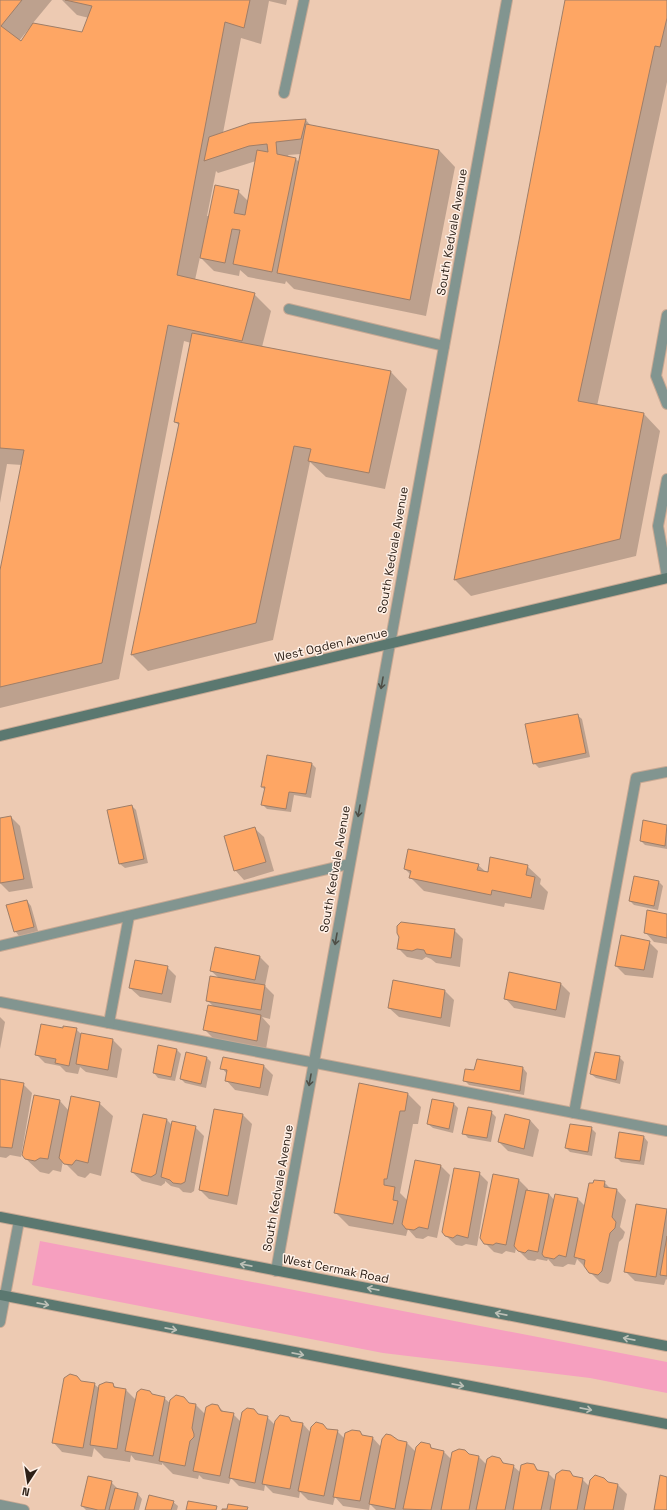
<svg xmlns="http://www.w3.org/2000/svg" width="667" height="1510" viewBox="0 0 667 1510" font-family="'Space Grotesk',sans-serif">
<rect width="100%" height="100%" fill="#edcab2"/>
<path fill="#f69fbf" d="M40,1241L667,1362V1393L590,1378L383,1353L32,1285Z"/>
<g fill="#0003" fill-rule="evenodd">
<path d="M0,0H52L33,23L83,33L89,18L77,15L62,0H287L286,5L269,1L261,44L241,38L223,133L306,120L311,126L439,150L455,167L426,316L294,289L286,281L285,284L248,277L240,270L239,276L214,271L200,257L195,280L254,294L271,311L262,347L391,372L407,389L385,489L326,477L310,462L273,640L148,671L132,655L180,426L175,422L191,343L184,341L119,679L0,708V575L22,465L7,464L0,503ZM31,26L32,27L21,43L19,41ZM301,154L300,163L296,159L289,157L288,155ZM256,161L248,201L238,191L209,216H207L216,171L218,173Z"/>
<path d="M566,0H667V82L597,406L644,414L660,431L636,556L471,596L455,580Z"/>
<path d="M577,715L582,719L590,757L539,768L534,763Z"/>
<path d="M312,764L316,768L311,798L294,795L291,812L267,809L262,804L265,790L262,787Z"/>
<path d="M132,806L136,810L148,863L125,868L120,864L108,811Z"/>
<path d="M11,817L20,826L33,888L9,892L0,883V819Z"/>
<path d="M644,821L667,826V849L645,845L641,841Z"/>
<path d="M254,828L264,837L274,871L244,880L235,870Z"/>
<path d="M478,865L486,872L527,866L541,879L540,884L548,892L544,910L505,903L504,907L424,891L410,877L411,875L405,869Z"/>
<path d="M659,882L663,886L658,910L634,905L630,901Z"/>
<path d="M27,901L31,906L38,931L19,936L15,931Z"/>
<path d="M667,915V944L654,942L645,932Z"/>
<path d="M454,930L463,939L460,967L436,963L431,959L426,957L422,960L407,957L398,948Z"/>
<path d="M649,942L658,951L653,978L625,975L616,966Z"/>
<path d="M260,957L269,966L265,986L274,995L270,1019L262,1017L270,1026L266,1049L213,1038L204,1029L214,1007L207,1000L219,978L211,971Z"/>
<path d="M167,967L176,976L171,1003L140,997L130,988Z"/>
<path d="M510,973L561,984L570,993L565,1018L514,1008L505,998Z"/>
<path d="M445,991L454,1000L450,1027L399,1017L389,1008Z"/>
<path d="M0,1017L5,1022L0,1049Z"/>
<path d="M63,1029H76L81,1034L113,1040L122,1049L117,1078L86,1072L80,1067L78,1074L66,1072L60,1066L45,1063L36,1054Z"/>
<path d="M159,1046L177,1050L181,1054L175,1081L158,1078L154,1073Z"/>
<path d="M619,1057L624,1062L620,1084L596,1078L591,1074Z"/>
<path d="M207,1058L211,1062L206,1088L185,1083L181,1079Z"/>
<path d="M264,1066L273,1075L268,1096L235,1090L226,1080L227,1074L222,1068Z"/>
<path d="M523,1068L527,1073L524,1095L469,1085L464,1080Z"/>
<path d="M0,1080L23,1084L32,1093L21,1157L10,1155L6,1158L0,1157Z"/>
<path d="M408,1094L421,1107L418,1124H413L400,1193L408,1201L441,1166L450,1175L437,1238L428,1236L423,1239L416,1238L408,1229L406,1236L349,1226L335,1212Z"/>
<path d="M60,1101L69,1111L99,1103L113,1116L101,1176L90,1173L85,1178L78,1176L63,1161L61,1172L53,1170L49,1174L40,1172L26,1159Z"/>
<path d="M454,1104L458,1108L453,1133L433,1128L428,1124Z"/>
<path d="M215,1110L243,1115L252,1124L237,1205L209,1199L200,1190Z"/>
<path d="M491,1112L496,1117L491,1142L468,1138L464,1133Z"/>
<path d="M144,1115L167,1120L172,1125L195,1127L204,1136L194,1191L191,1193L183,1192L179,1188L171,1186L165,1181V1183L161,1186L142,1181L132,1172Z"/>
<path d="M530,1120L539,1130L533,1157L508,1151L499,1142Z"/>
<path d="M591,1128L596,1133L592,1156L570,1152L566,1148Z"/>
<path d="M644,1137L648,1142L644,1165L621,1162L616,1157Z"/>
<path d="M479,1173L488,1182L477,1246L466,1244L462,1246L456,1245L446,1236Z"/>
<path d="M493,1176L519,1180L528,1189V1191L549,1194L555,1201L556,1195L578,1199L586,1207L604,1182L611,1189L617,1190L626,1200L620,1227L625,1232L623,1238L619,1242L611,1281L608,1284L600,1282L577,1259L575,1265L568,1264L563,1267L554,1266L548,1259L547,1261L537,1259L535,1261L528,1260L516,1248L515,1253L506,1251L502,1254L494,1252L485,1243Z"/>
<path d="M636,1205L667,1210V1280L666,1279L664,1285L635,1281L626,1272Z"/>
<path d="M77,1377L82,1382L94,1384L100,1389L112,1384L117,1388L126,1390L136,1400L154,1396L164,1398L171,1404L196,1405L205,1414L218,1406L224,1412L233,1414L241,1422L259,1416L267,1417L275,1425L289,1418L293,1422L303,1424L311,1433L328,1430L337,1431L345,1439L360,1432L363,1436L372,1437L381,1447L397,1441L407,1443L416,1452L429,1445L434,1450L444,1452L452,1460L468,1455L479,1457L487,1465L499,1459L505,1464L513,1466L521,1473L533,1465L540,1472L548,1473L556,1481L574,1477L582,1479L589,1486L608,1483L618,1485L627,1494L624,1510H376L370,1504L369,1510L343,1506L335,1497L333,1505L308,1500L300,1492L299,1498L273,1493L265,1485L264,1491L239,1486L231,1478L229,1484L203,1479L199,1475L198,1479L173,1474L162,1463V1465L135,1460L131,1455L130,1462L104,1458L94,1448L92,1457L62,1452L53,1442Z"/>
<path d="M111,1482L119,1490L138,1494L142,1499L139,1510H86L82,1506Z"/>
<path d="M173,1502L178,1506L177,1510H146Z"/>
</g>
<g fill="#fea664" stroke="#9f7e68">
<path d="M0,0H22L1,26L21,41L33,23L82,32L92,6L65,0H250L244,28L225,22L177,275L255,293L242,341L168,325L102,663L0,687V570L24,450L0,448Z"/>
<path d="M565,0H667V18L660,47L655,46L578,401L644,413L620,539L454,580Z"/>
<path d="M306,119L301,139L276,142L277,154L296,158L272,272L233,264L240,230L232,229L225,263L200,258L215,185L239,190L234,213L245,215L257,150L268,152L267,144L249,146L204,161L209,137L250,123Z"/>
<path d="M306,124L439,150L410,300L277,273Z"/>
<path d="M192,333L391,371L369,473L308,461L311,449L294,446L256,623L131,655L179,423L174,422Z"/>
<path d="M578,714L586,753L533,764L525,724Z"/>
<path d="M267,755L312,763L306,794L289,792L286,809L261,805L265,787H261Z"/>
<path d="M132,805L144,859L119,864L107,810Z"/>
<path d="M11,816L24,879L0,883V818Z"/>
<path d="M643,820L667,825L665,846L640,841Z"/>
<path d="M255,827L266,862L234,871L224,836Z"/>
<path d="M408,849L479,864L477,870L488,872L490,857L528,865L526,875L535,877L531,898L492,890L491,895L409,878L411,871L404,869Z"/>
<path d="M634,876L659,881L654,906L629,901Z"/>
<path d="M27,900L34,927L14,932L6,905Z"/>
<path d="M647,910L667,914V938L644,933Z"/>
<path d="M401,922L455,929L451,958L426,954L424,950L417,949L412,951L397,949L399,937L397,933V926Z"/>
<path d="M621,935L650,941L644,970L615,966Z"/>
<path d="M215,947L260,956L255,980L210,971Z"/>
<path d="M135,960L168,966L162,994L129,988Z"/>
<path d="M509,972L561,983L556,1010L504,999Z"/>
<path d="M210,976L265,985L261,1010L206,1001Z"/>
<path d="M393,980L445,990L441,1018L388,1008Z"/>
<path d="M208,1005L261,1015L257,1041L203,1030Z"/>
<path d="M41,1024L63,1028V1026L77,1028L69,1066L55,1063L56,1059L35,1055Z"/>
<path d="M81,1033L113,1039L108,1070L76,1064Z"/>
<path d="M158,1045L177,1049L171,1077L153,1073Z"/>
<path d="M186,1052L207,1057L201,1084L180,1079Z"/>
<path d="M595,1052L620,1056L616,1080L590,1074Z"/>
<path d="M223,1057L264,1065L260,1088L225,1081L227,1070L220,1069Z"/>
<path d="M477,1059L523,1067L520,1091L463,1081L465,1069L474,1070Z"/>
<path d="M0,1079L24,1083L12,1148L0,1147Z"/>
<path d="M359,1083L408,1093L405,1111H400L387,1179H384V1185L395,1187L393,1200L398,1201L393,1224L334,1213Z"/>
<path d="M34,1095L60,1100L48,1159L40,1158L35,1161L25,1159L22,1155Z"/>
<path d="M71,1096L100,1102L88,1163L76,1160L72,1165L64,1164L59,1158Z"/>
<path d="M432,1099L454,1103L449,1129L427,1124Z"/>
<path d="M468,1107L492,1111L487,1138L462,1134Z"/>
<path d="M214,1109L243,1114L228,1196L199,1190Z"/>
<path d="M143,1114L167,1119L156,1174L151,1177L131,1172Z"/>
<path d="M505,1114L530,1120L524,1149L498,1142Z"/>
<path d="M172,1121L196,1126L185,1182L181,1184L173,1183L170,1180L161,1177Z"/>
<path d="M570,1124L592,1127L588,1152L565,1148Z"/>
<path d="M619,1132L644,1136L640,1161L615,1158Z"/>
<path d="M415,1160L441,1165L428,1229L419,1227L414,1230L406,1229L402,1224Z"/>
<path d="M454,1168L480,1172L468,1238L457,1235L453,1238L445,1236L442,1232Z"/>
<path d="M493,1174L519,1179L506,1245L496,1243L493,1245L484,1244L480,1238Z"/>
<path d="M594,1180L605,1181L604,1187L617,1189L612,1217L616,1222L615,1228L610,1233L602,1271L598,1275L589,1273L584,1266L585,1260L574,1257L589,1183H593Z"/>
<path d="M526,1190L549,1194L538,1252L528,1250L525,1253L518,1251L514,1246Z"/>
<path d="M555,1194L578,1198L566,1257L559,1255L554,1259L544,1257L542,1254Z"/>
<path d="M636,1204L667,1209L656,1277L624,1272Z"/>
<path d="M667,1236V1276L660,1275Z"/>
<path d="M70,1374L77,1376L81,1381L95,1383L83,1448L52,1443L64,1378Z"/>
<path d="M106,1382L113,1383L114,1387L126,1389L117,1449L90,1445L99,1385Z"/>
<path d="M141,1389L150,1391L152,1394L165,1397L153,1456L125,1451L137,1392Z"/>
<path d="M176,1395L184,1397L189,1403L196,1404L192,1428L194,1434V1437L190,1441L185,1466L159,1461L170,1400Z"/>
<path d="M212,1404L218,1405L221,1411L234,1413L220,1476L193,1471L206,1407Z"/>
<path d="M247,1408L254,1409L258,1414L268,1416L255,1483L229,1478L242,1412Z"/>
<path d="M280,1415L289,1417L291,1421L303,1423L290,1489L262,1484L275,1421Z"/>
<path d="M316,1422L323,1424L327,1429L338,1430L324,1496L298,1491L311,1427Z"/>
<path d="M352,1430L360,1431L362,1435L373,1437L360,1501L333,1497L345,1433Z"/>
<path d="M386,1434L391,1435L398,1440L407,1442L395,1509L369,1504L382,1439Z"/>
<path d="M421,1442L430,1444L431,1448L444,1451L431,1510L403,1509L416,1447Z"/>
<path d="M459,1449L465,1450L469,1454L479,1456L469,1510H441L452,1452Z"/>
<path d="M492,1456L500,1458L503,1463L514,1465L505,1510H476L487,1459Z"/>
<path d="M527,1463L534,1464L537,1470L549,1472L541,1510H513L521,1465Z"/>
<path d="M562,1470L570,1471L573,1476L583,1478L577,1510H550L556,1474Z"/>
<path d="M595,1475L604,1478L608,1482L618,1484L613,1510H584L590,1480Z"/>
<path d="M660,1475L667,1477V1510H654Z"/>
<path d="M88,1476L112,1481L105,1510H98L81,1506Z"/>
<path d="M115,1488L138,1493L134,1510H109Z"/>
<path d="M149,1495L174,1501L171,1510H145Z"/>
<path d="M188,1501L217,1506L216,1510H186Z"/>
<path d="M228,1504L248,1507L247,1510H222V1509H227Z"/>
</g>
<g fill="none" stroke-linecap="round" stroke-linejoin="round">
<g stroke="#c7a893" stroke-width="12">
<g id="service">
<path d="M284,93L304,0"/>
<path d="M289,309L444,346"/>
<path d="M667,315L656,376L667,404"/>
<path d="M667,479L658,526L667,577"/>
<path d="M0,946L349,864"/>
<path d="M0,1002L667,1131"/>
<path d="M109,1023L129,916"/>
<path d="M574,1113L636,778L667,772"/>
<path d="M0,1505L24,1510"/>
</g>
</g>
<g stroke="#c7a893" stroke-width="12">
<g id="minor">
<path d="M276,1271L507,0"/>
<path d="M0,1322L19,1221"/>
</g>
</g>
<g stroke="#c7a893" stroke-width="12">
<g id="secondary">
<path d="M0,736L667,578"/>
<path d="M0,1217L667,1346"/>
<path d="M0,1295L667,1424"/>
</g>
</g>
<use href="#service" stroke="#829590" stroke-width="10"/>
<use href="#minor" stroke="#829590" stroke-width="10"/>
<use href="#secondary" stroke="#5b7870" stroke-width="10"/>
</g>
<defs><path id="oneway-shaft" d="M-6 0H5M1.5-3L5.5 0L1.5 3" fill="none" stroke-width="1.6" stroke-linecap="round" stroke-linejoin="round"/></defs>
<g stroke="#4f4f47">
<use href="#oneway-shaft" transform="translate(382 683) rotate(100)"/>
<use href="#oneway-shaft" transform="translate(359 811) rotate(100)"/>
<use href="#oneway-shaft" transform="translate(336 939) rotate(100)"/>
<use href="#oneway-shaft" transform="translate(310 1080) rotate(100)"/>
</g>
<g stroke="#bdc0b7">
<use href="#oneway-shaft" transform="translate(246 1265) rotate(-169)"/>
<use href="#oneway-shaft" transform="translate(373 1289) rotate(-169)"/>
<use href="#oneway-shaft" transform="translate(43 1304) rotate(11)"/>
<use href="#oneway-shaft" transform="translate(501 1314) rotate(-169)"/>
<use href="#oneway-shaft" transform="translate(171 1329) rotate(11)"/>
<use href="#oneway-shaft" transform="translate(629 1339) rotate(-169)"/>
<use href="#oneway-shaft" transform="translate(298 1354) rotate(11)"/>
<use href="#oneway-shaft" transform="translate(458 1385) rotate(11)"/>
<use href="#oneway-shaft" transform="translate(586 1409) rotate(11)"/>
</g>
<g text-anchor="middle" stroke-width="3" stroke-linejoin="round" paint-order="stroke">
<g font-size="12" fill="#2d2017" stroke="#fff0e6">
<text transform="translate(452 232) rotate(-80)" y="4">South Kedvale Avenue</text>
<text transform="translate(393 550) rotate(-80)" y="4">South Kedvale Avenue</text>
<text transform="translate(331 645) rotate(-13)" y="4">West Ogden Avenue</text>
<text transform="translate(335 869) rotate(-80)" y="4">South Kedvale Avenue</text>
<text transform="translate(278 1188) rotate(-80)" y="4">South Kedvale Avenue</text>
<text transform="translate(336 1269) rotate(11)" y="4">West Cermak Road</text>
</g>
</g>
<g transform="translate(28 1482) rotate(192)" stroke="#fff0e6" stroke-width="3" paint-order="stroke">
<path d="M0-3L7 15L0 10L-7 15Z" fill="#2d2017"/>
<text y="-6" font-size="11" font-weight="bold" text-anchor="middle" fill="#2d2017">N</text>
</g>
</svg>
